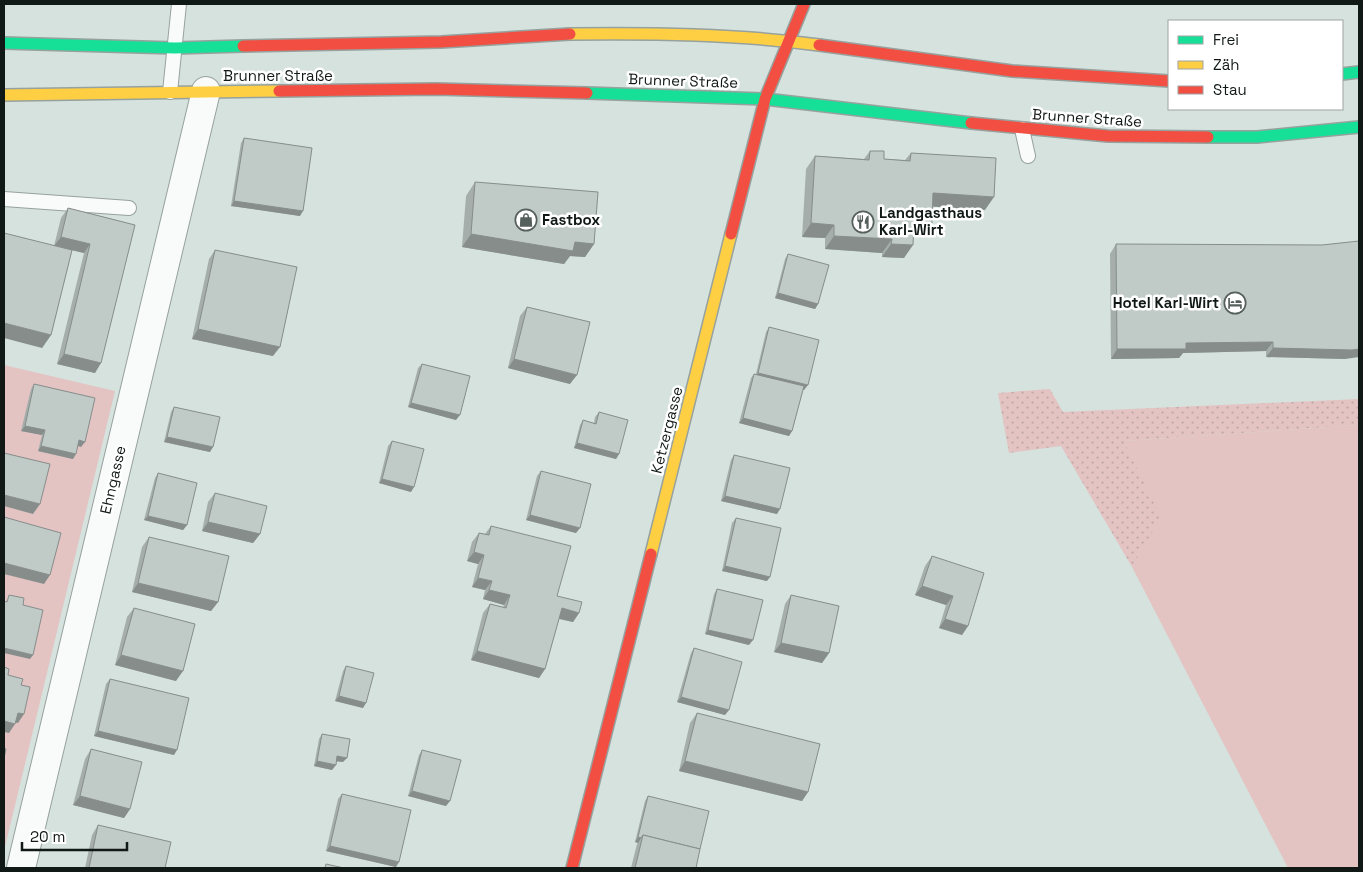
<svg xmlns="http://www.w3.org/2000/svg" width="1363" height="872" viewBox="0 0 1363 872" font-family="'Space Grotesk',sans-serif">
<defs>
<pattern id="grass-dots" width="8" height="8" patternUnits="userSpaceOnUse" patternTransform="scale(1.25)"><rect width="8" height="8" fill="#e3c4c3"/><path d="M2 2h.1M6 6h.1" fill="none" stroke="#c2a8a7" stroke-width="1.8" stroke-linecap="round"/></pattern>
</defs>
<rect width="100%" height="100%" fill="#d5e2de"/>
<path fill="url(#grass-dots)" d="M1050,389L1063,412L1359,399V425L1124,441L1162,517L1132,567L1061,446L1009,453L998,393Z"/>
<g fill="#e3c4c3">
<path d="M4,365L115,391L4,851Z"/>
<path d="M1359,425V868H1288L1132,567L1161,517L1124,441Z"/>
</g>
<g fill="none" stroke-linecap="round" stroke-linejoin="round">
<g stroke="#97a19e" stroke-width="16">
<g id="lane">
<path d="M170,92L179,4"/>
<path d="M1022,129L1028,156"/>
<path d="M4,199L129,208"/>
</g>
</g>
<g stroke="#97a19e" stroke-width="30">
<path id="street" d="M21,868L206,91"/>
</g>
<g stroke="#97a19e" stroke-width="14">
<g id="fast">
<path d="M4,43L175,48L243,46"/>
<path d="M1342,74L1359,72"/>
<path d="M587,93L765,99L971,123"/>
<path d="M1208,137H1257L1359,127"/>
</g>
</g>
<g stroke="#97a19e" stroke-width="14">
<g id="slow">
<path d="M570,34C653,33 737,34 819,45"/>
<path d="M4,95L279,91"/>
<path d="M651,554L731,234"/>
</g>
</g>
<g stroke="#97a19e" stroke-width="14">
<g id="jam">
<path d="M819,45L1012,71L1169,81"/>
<path d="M243,46L441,42L570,34"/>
<path d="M279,91L436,89L587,93"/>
<path d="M971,123L1108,136L1208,137"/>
<path d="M731,234L765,99L804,4"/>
<path d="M572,868L651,554"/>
</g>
</g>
<use href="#lane" stroke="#f9fbfa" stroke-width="14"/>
<use href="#street" stroke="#f9fbfa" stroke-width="28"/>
<use href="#fast" stroke="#16e098" stroke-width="11"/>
<use href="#slow" stroke="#ffcf43" stroke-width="11"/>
<use href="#jam" stroke="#f24e42" stroke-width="11"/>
</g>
<g fill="#a5aeab">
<path d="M244,138L300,216L231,206L241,143Z"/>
<path d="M870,151L884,159L905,160L911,153L985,210L932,206L922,236L913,235L904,258L882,257V253L825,249V238L802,237L806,169L815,156L864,159Z"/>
<path d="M475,182L594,244L585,257L570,256L564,264L462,247L466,196Z"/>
<path d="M68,208L135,225L95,373L57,364L84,253L72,250L51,335L42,348L54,246L61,218Z"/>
<path d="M1116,244L1345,359L1266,357V351L1183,353L1179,358L1111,359L1110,254Z"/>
<path d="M215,250L273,356L192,339L209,259Z"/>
<path d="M788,254L818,304L815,309L775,298L785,259Z"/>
<path d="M527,307L570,384L508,368L520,316Z"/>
<path d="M769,327L804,390H803L792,431L789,436L739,423L751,378L754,374H756L766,332Z"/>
<path d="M422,364L456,420L408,407L418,368Z"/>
<path d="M34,384L81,447L78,446L73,459L38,451L42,435L21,431L31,389Z"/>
<path d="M174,407L210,452L164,442L171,412Z"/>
<path d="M599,412L619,454L616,459L574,448L580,425L583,420L594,423L595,417Z"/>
<path d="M392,441L411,492L379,483L388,446Z"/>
<path d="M734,455L777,514L721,501L731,460Z"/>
<path d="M541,471L576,533L526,520L537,476Z"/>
<path d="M158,473L187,525L183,530L144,520L155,478Z"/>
<path d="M215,493L260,534L253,543L202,531L208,502Z"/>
<path d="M736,518L767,581L722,571L732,523Z"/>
<path d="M491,526L557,596L579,613L573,622L559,619L545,669L539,678L471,660L483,613L490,604L503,607L504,605L483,599L485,590L472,587L478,564L467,561L472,542L479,533L485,534Z"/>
<path d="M149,537L218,602L211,611L132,592L142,547Z"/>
<path d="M932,556L968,626L962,635L939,628L946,605L915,595L925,566Z"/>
<path d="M717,589L749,645L705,634L714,594Z"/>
<path d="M791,595L829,653L822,663L774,652L785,604Z"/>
<path d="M134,608L176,681L115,665L127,617Z"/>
<path d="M694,648L725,715L677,702L691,653Z"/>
<path d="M346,666L363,708L335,701L343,671Z"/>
<path d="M110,679L174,755L94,736L106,684Z"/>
<path d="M697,713L808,792L802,801L679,771L690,723Z"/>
<path d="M322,734L343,762L336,761L332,770L314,766L319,739Z"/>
<path d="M91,749L130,809L124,818L73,805L85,759Z"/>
<path d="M422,750L446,806L408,796L419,755Z"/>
<path d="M342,794L396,867L326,851L338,799Z"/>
<path d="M648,796L696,868H631L637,844L638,843L635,842L645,801Z"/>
<path d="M98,825L165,868H85L92,835Z"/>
</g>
<g fill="#868d8b">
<path d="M933,193L994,197L985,210L924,206Z"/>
<path d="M234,201L303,211L300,216L231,206Z"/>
<path d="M914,222L932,223L922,236L905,235Z"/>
<path d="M811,223L834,225L825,238L802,237Z"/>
<path d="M471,234L575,242L594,244L585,257L570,256L564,264L462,247Z"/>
<path d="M834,236L892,239L882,253L825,249Z"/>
<path d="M61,237L90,244L84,253L54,246Z"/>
<path d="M891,244L913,245L904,258L882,257Z"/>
<path d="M778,293L818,304L815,309L775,298Z"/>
<path d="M4,323L51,335L42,348L4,338Z"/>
<path d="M198,329L280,347L273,356L192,339Z"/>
<path d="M1273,342L1266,351L1183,353L1179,358L1111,359L1117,349L1186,343Z"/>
<path d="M1273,348L1359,349V357L1345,359L1266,357Z"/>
<path d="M64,354L101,363L95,373L57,364Z"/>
<path d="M514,359L577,375L570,384L508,368Z"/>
<path d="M758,373L808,385L804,390L755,377Z"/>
<path d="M411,403L460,415L456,420L408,407Z"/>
<path d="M743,418L792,431L789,436L739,423Z"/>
<path d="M25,426L45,430L42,435L21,431Z"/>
<path d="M167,437L213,447L210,452L164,442Z"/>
<path d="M79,440L85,442L81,447L76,445Z"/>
<path d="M577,443L619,454L616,459L574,448Z"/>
<path d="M41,446L76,454L73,459L38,451Z"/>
<path d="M382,479L414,487L411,492L379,483Z"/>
<path d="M4,495L40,504L33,514L4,506Z"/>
<path d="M725,496L780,509L777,514L721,501Z"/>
<path d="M530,515L580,528L576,533L526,520Z"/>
<path d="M148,516L187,525L183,530L144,520Z"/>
<path d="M208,522L260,534L253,543L202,531Z"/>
<path d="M474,552L484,555L478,564L467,561Z"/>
<path d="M4,563L50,575L44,584L4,574Z"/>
<path d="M725,566L770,577L767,581L722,571Z"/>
<path d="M478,578L492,581L485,590L472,587Z"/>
<path d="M138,583L218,602L211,611L132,592Z"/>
<path d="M922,586L953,596L946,605L915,595Z"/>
<path d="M489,590L510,595L504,605L483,599Z"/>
<path d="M562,608L579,613L573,622L556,618Z"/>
<path d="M945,619L968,626L962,635L939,628Z"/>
<path d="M708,630L753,640L749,645L705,634Z"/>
<path d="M781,643L829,653L822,663L774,652Z"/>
<path d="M4,648L33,655L30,659L4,653Z"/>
<path d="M477,651L545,669L539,678L471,660Z"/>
<path d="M121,655L183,671L176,681L115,665Z"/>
<path d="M339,696L366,703L363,708L335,701Z"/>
<path d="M681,697L729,710L725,715L677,702Z"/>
<path d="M18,713L24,714L18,723L11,722Z"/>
<path d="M4,721L15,724L9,733L4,732Z"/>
<path d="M98,731L177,750L174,755L94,736Z"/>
<path d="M337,756L347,758L343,762L334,761Z"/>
<path d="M317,761L336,765L332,770L314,766Z"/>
<path d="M685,761L808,792L802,801L679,771Z"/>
<path d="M412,791L450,801L446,806L408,796Z"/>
<path d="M80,796L130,809L124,818L73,805Z"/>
<path d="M638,837L641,838L638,843L635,842Z"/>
<path d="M330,846L399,862L396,867L326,851Z"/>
</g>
<g fill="#c0cac7" stroke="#868d8b">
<path d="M244,138L312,148L303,211L234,201Z"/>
<path d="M870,151H884V159L910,161L911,153L996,158L994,197L933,193L932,223L914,222L913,245L891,244L892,239L834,236V225L811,223L815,156L869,160Z"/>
<path d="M475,182L598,192L594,244L575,242L573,251L471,234Z"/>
<path d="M68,208L135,225L101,363L64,354L90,244L61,237Z"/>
<path d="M4,233L72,250L51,335L4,323Z"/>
<path d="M1359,241V349L1352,350L1273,348V342L1186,343V349H1117L1116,244L1322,245Z"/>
<path d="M215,250L297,267L280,347L198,329Z"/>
<path d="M788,254L829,265L818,304L778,293Z"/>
<path d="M527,307L590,322L577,375L514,359Z"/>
<path d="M769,327L819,340L808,385L758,373Z"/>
<path d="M422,364L470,376L460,415L411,403Z"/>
<path d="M754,374L804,386L792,431L743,418Z"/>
<path d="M34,384L95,398L85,442L79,440L76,454L41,446L45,430L25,426Z"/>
<path d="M174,407L220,417L213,447L167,437Z"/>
<path d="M599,412L628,420L619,454L577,443L583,420L596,424Z"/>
<path d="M392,441L424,449L414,487L382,479Z"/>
<path d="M4,453L50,464L40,504L4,495Z"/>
<path d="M734,455L790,468L780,509L725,496Z"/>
<path d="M541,471L591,484L580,528L530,515Z"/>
<path d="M158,473L197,483L187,525L148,516Z"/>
<path d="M215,493L267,506L260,534L208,522Z"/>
<path d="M4,517L61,533L50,575L4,563Z"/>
<path d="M736,518L781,528L770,577L725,566Z"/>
<path d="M491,526L571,546L557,596L582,602L579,613L562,608L545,669L477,651L490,604L506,608L510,595L489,590L492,581L478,578L484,555L474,552L479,533L489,535Z"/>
<path d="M149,537L229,556L218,602L138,583Z"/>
<path d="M932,556L984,573L968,626L945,619L953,596L922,586Z"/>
<path d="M717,589L763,600L753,640L708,630Z"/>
<path d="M9,595L24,598L23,605L43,610L33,655L4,648V601L7,602Z"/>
<path d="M791,595L839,606L829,653L781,643Z"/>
<path d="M134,608L195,624L183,671L121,655Z"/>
<path d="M694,648L742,662L729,710L681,697Z"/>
<path d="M346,666L374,673L366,703L339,696Z"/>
<path d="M4,667L9,669L8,675L23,679L21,685L30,687L24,714L18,713L15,724L4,721Z"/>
<path d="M110,679L189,698L177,750L98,731Z"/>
<path d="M697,713L820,744L808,792L685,761Z"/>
<path d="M322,734L350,739L347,758L337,756L336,765L317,761Z"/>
<path d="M4,748L6,749L4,758Z"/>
<path d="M91,749L142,762L130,809L80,796Z"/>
<path d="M422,750L461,760L450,801L412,791Z"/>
<path d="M342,794L411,810L399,862L330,846Z"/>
<path d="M648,796L709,811L700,849L643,835L641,838L638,837Z"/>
<path d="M98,825L171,842L165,868H89Z"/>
<path d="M643,835L700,849L696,868H635Z"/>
<path d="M326,864L344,868H325Z"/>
</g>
<defs>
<g id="shop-ring" transform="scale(1.125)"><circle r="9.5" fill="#fff" stroke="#555f5c" stroke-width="1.5"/><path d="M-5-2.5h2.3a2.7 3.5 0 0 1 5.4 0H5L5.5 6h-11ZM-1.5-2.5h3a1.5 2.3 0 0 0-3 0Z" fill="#555f5c"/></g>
<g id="restaurant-ring" transform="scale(1.125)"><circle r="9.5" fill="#fff" stroke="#555f5c" stroke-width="1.5"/><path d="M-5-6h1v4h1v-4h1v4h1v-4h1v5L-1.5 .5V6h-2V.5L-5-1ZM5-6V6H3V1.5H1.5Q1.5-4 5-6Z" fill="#555f5c"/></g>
<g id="hotel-ring" transform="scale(1.125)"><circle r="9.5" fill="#fff" stroke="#555f5c" stroke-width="1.5"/><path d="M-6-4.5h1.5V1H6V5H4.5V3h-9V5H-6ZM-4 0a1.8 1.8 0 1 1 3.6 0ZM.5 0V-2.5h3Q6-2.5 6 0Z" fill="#555f5c"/></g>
</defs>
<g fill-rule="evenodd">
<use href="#shop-ring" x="526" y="220"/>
<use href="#restaurant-ring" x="863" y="222"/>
<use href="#hotel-ring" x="1235" y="303"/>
</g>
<g text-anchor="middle" stroke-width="5" stroke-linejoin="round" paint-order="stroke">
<g font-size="15" fill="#101916" stroke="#fff">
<text x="278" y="81">Brunner Straße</text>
<text transform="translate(683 81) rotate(2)" y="5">Brunner Straße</text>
<text transform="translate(1087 118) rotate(4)" y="5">Brunner Straße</text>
<text transform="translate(667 430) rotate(-76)" y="5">Ketzergasse</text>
<text transform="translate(113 480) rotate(-77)" y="5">Ehngasse</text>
</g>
<g font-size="15" font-weight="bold" fill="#101916" stroke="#fff" text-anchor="start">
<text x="879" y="218">Landgasthaus<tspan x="879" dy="17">Karl-Wirt</tspan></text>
<text x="542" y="225">Fastbox</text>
<text x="1219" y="308" text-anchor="end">Hotel Karl-Wirt</text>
</g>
</g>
<rect width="1363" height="872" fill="none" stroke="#101916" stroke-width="10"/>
<rect x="1168" y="20" width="175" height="90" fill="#ffffff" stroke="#9fa3a2"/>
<rect x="1178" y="36" width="25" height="8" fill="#16e098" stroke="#9fa3a2"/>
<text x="1213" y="45" font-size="15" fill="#101916">Frei</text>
<rect x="1178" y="61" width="25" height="8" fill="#ffcf43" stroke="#9fa3a2"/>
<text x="1213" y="70" font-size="15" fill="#101916">Zäh</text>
<rect x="1178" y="86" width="25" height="8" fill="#f24e42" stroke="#9fa3a2"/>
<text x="1213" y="95" font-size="15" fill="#101916">Stau</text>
<path d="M22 842v8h105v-8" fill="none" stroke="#101916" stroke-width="2.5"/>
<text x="30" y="842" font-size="15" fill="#101916" stroke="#ffffff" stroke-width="4" paint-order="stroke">20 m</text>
</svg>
